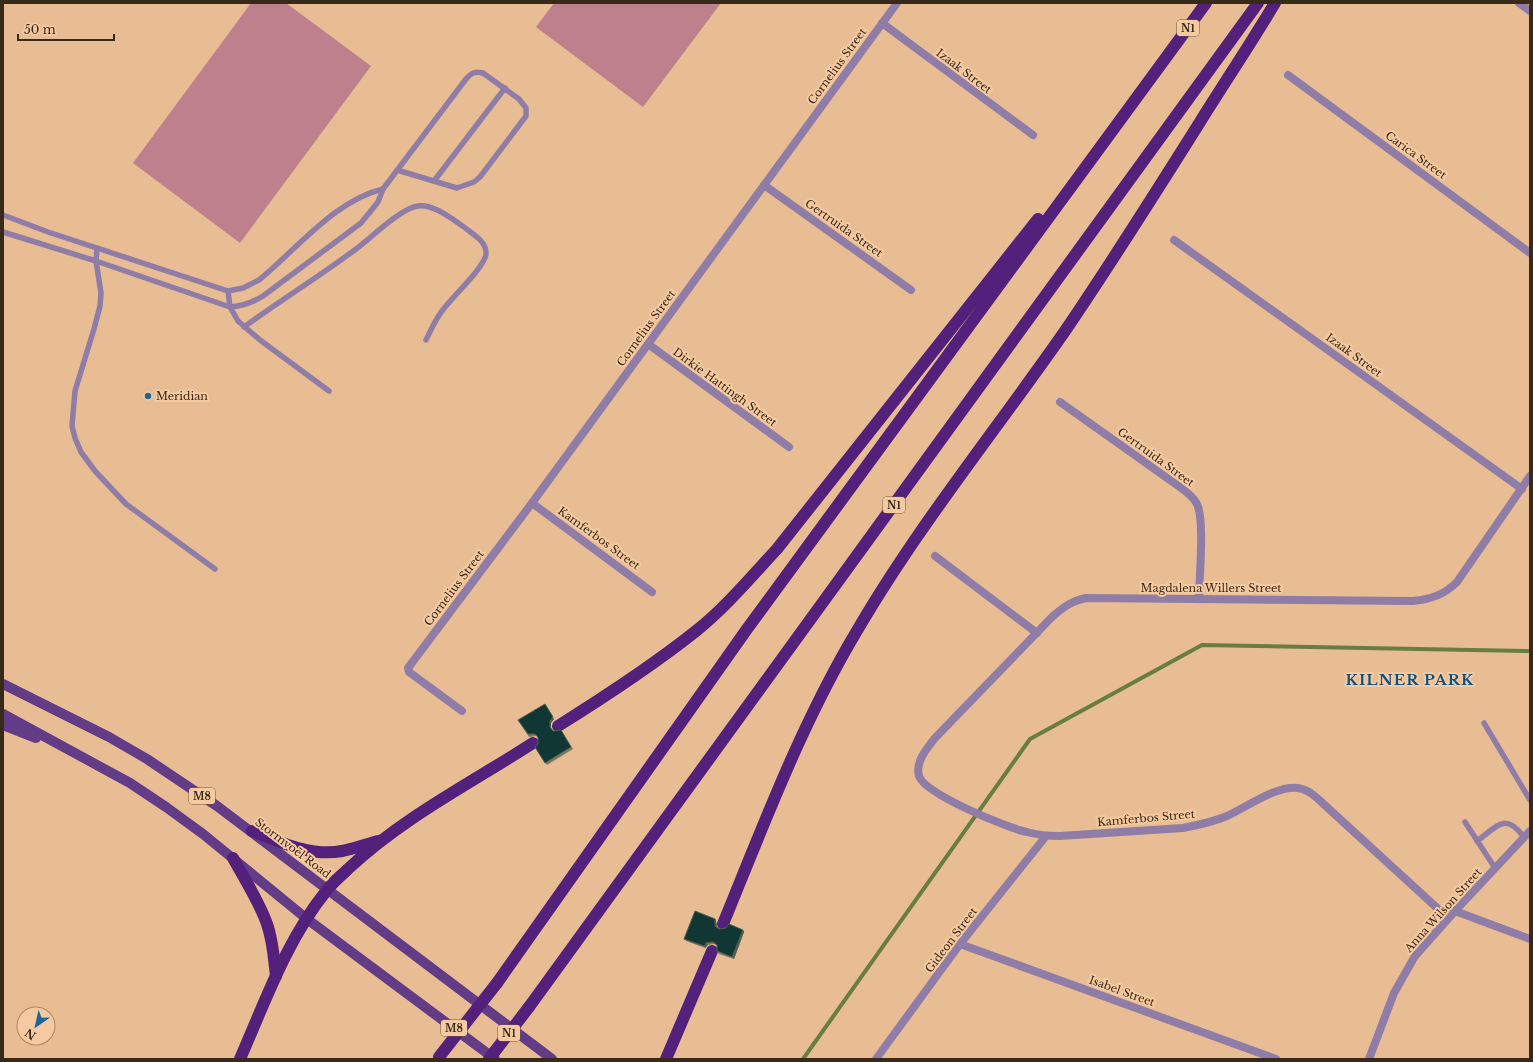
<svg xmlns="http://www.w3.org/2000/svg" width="1533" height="1062" viewBox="0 0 1533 1062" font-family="'Libre Baskerville',serif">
<rect width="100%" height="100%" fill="#e8bd94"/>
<g fill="#bf808e">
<path d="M251,3H286L371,66L240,243L133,163Z"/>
<path d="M554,3H721L643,107L536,27Z"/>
</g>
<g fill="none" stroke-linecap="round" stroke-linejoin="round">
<path stroke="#687d42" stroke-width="4" d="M803,1059L1030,739L1202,645L1530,651"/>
<g stroke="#907da7" stroke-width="5.5">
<path d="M434,181L505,88"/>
<path d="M3,215L48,232L228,291L243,288L259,280C296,250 335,200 383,189"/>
<path d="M3,232L96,261L230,307C243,306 252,303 263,296L361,223L378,202L383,189L466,79C471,73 475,71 483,73L519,99L526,108V116L480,177L474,182L457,188L397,170"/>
<path d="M97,248L96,261L101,293L100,306L94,329L75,391L72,426L75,438L81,452L95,471L126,504L215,569"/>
<path d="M228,291L230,307L238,321L260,340L329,391"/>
<path d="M244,327C281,300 320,276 356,249C371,238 401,208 418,206C434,204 452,219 464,227C472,234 487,241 486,254C485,267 451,298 442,311C435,320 431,330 426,340"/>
<path d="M1484,723L1530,800"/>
<path d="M1465,822L1495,868"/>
<path d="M1477,841C1498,826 1505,812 1524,837"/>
</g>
<g stroke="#907da7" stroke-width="8">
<path d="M1519,3L1530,11"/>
<path d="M882,23L1033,135"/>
<path d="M1288,75L1530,253"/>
<path d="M764,185L911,290"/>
<path d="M1174,240L1522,489"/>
<path d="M648,344L789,447"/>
<path d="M1060,402L1177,485C1184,490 1193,496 1197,504C1205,521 1199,578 1199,599"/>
<path d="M532,503L652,592"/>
<path d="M935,556L1037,633"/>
<path d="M462,711L409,672L408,668L532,503L897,3"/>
<path d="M1455,911L1530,939"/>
<path d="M1448,918L1317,798C1311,793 1306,789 1298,788C1277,785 1247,807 1227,816C1213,822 1199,825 1183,828L1060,836C1049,836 1038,835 1027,832C1007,828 925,794 919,776C915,762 927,748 935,738L1051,618C1062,608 1071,601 1086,598L1413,601C1431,599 1444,595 1457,582L1530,476"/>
<path d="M960,944L1276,1059"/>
<path d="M876,1059L960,944L1046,836"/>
<path d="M1369,1059L1394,993L1415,956L1455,911L1530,831"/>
</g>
<g stroke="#633c88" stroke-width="10">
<path d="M3,684L109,737L147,759L217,806L552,1059"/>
<path d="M3,714L130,783L166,807L203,834L307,919L495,1059"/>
<path d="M3,725L36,738"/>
</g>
<g stroke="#53217c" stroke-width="12">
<path d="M558,726C606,696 652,666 696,631C726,607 751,577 777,549L1038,219"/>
<path d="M252,831C280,842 311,857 342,851C354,849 366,844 378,841"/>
<path d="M233,858C245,880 259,901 267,924C273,941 274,959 276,976"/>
<path d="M723,924C764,824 802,722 858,629C919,525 996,430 1065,331C1112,262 1156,192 1200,122C1225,82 1251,43 1275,3"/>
<path d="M497,983L747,629L1206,3"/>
<path d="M529,1007L1258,3"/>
<path d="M240,1059C265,1002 287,939 327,890C333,882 341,876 348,869C402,818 471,783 533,743"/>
<path d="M666,1059L712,951"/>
</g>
<g stroke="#53217c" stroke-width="12">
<path d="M439,1057L497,983"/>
<path d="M489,1059L529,1007"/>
</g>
</g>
<g fill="#7c7a64">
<path d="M554,719L551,723V729L553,731L561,730L573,749L547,765L535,747L538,744V738L536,736L529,737L518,720Z"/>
<path d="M715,919L716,921L717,927L719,929L743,930L744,932L734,959L719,954L717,951V946L715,944L708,945L705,948L686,941L684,939Z"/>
</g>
<g fill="#515f50">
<path d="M545,704L554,719L551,723V730L550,727Z"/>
<path d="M715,919L716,921L717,928L715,926Z"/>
<path d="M743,930L744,932L734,959L732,957Z"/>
<path d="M706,943L708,945L705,948L704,946Z"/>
</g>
<g fill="#103733" stroke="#515f50">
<path d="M545,704L553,717L550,721V727L553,731L561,730L571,747L545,763L535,747L538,744V737L535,734H528L518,720Z"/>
<path d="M695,911L715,919V926L719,929L726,928L729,924L743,930L732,957L717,951V945L713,942L706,943L704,946L684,939Z"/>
</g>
<circle fill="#1d6599" stroke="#f6caa0" stroke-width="1.5" cx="148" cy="396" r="4"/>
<g text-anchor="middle" stroke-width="4" stroke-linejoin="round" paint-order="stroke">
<g fill="#f6caa0" stroke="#725941" stroke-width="1">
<rect x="1177" y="20" width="22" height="16" rx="3"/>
<rect x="883" y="497" width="22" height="16" rx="3"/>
<rect x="189" y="788" width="26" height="16" rx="3"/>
<rect x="441" y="1020" width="26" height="16" rx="3"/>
<rect x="498" y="1025" width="22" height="16" rx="3"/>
</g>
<g font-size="10" font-weight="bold" fill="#392918">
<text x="1188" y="32">N1</text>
<text x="894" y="509">N1</text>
<text x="202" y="800">M8</text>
<text x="454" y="1032">M8</text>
<text x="509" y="1037">N1</text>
</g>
<g font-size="11" fill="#392918" stroke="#f6caa0">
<text transform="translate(837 66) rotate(-54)" y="4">Cornelius Street</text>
<text transform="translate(964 71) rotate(37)" y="4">Izaak Street</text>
<text transform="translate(1416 155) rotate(36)" y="4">Carica Street</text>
<text transform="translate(844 228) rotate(35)" y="4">Gertruida Street</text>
<text transform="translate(646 328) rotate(-54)" y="4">Cornelius Street</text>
<text transform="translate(1354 355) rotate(36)" y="4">Izaak Street</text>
<text transform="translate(725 387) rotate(36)" y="4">Dirkie Hattingh Street</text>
<text transform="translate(1156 457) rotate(36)" y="4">Gertruida Street</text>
<text transform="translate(599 538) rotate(36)" y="4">Kamferbos Street</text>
<text transform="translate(454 588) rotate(-53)" y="4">Cornelius Street</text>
<text x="1211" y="592">Magdalena Willers Street</text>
<text transform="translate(1146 818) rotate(-5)" y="4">Kamferbos Street</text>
<text transform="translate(293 848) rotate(37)" y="4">Stormvoël Road</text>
<text transform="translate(1443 910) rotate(-48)" y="4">Anna Wilson Street</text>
<text transform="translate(951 940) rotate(-53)" y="4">Gideon Street</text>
<text transform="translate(1122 991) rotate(20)" y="4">Isabel Street</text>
</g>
<g font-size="11" fill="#392918" stroke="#f6caa0" text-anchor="start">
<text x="156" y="400">Meridian</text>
</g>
<g font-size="15" font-weight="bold" letter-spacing="1" fill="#0e5281" stroke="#f6caa0">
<text x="1410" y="685">KILNER PARK</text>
</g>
</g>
<rect width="1533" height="1062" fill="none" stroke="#392918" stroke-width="8"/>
<g transform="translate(36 1026) rotate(214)"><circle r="19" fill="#f6caa0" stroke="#aa8a6a"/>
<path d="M0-3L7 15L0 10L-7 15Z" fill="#1d6599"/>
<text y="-6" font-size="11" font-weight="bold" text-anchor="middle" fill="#392918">N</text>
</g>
<path d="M18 34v6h96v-6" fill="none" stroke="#392918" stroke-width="2"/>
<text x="24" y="34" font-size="12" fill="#392918" stroke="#f6caa0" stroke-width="3" paint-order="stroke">50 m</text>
</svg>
